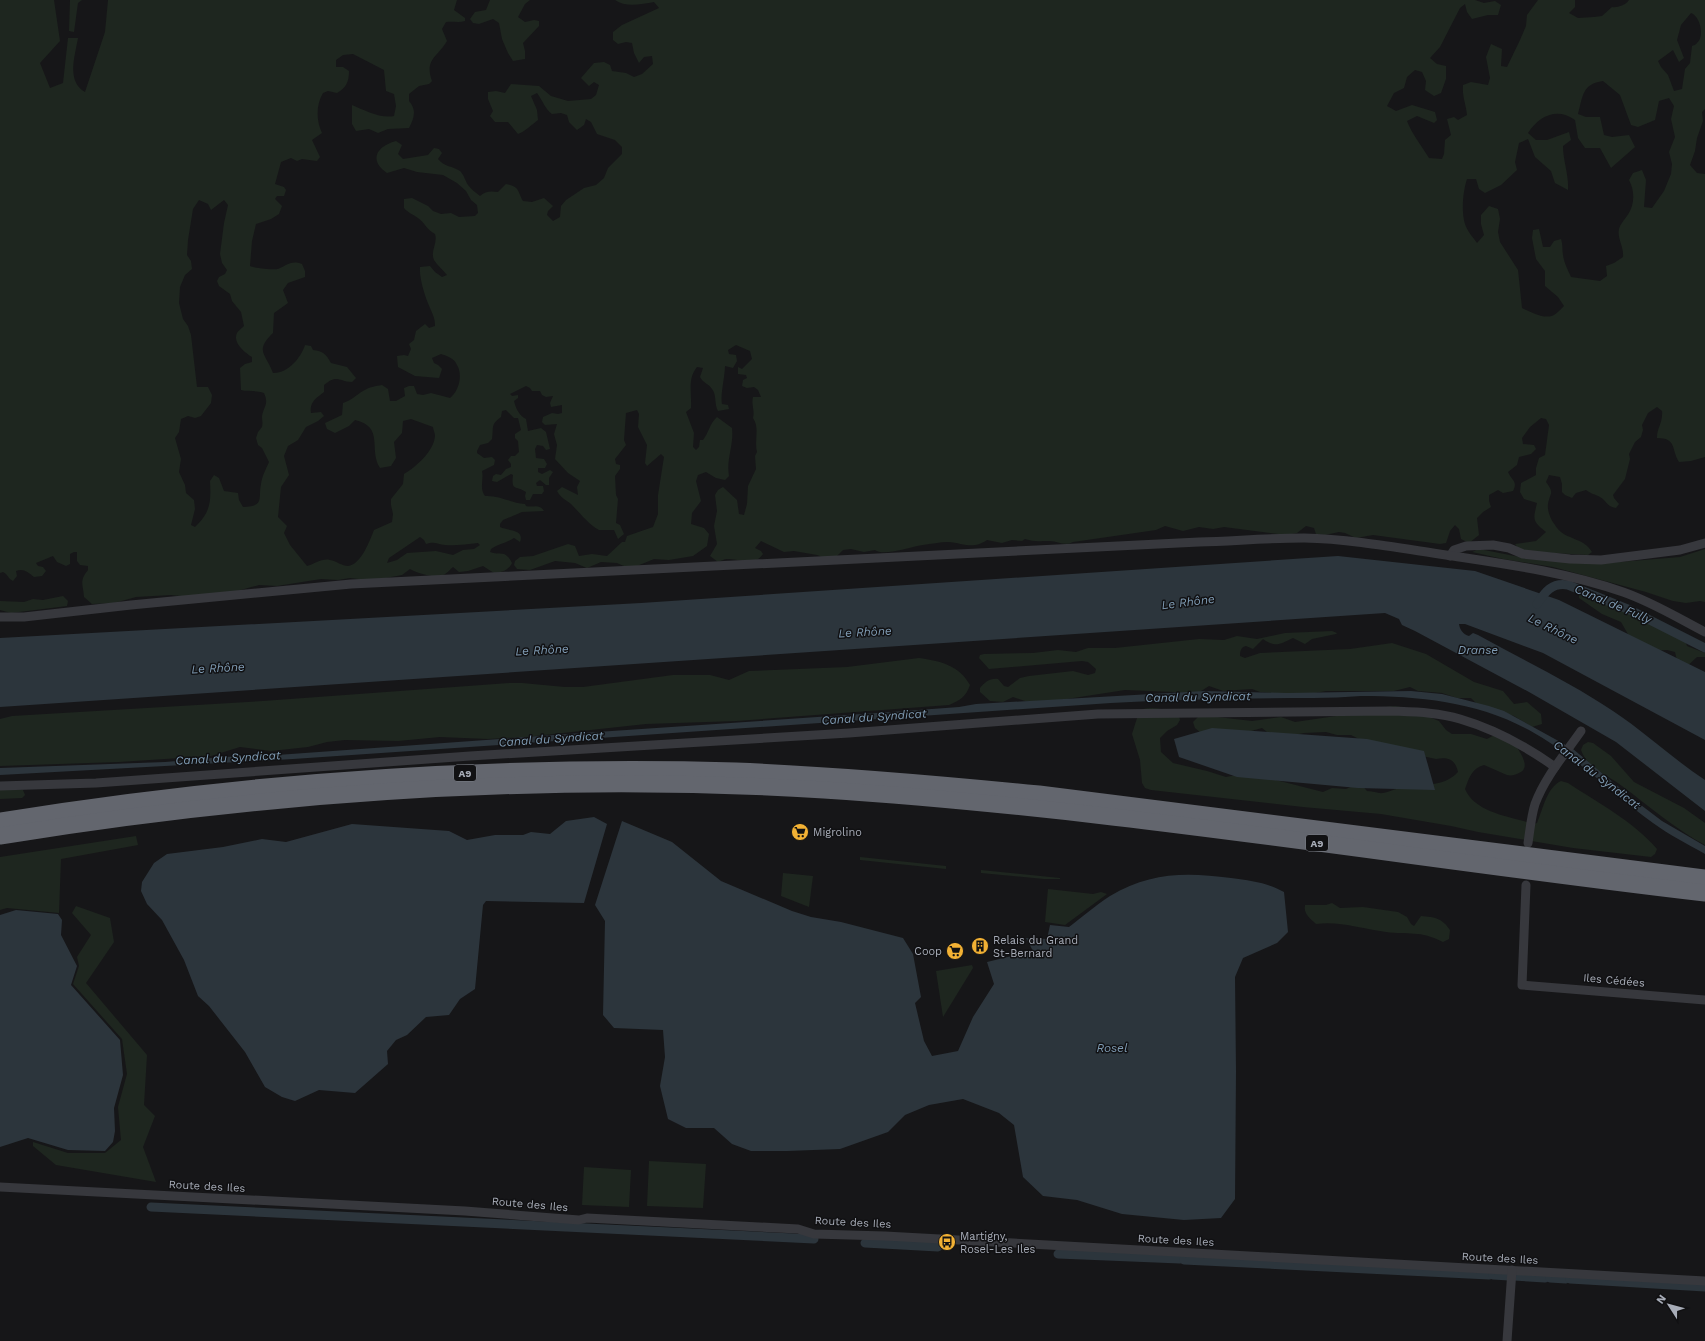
<svg xmlns="http://www.w3.org/2000/svg" width="1705" height="1341" viewBox="0 0 1705 1341" font-family="'Work Sans',sans-serif">
<rect width="100%" height="100%" fill="#161618"/>
<g fill="#1e261f" fill-rule="evenodd">
<path d="M0,0H54L60,41L40,63L50,88L63,83L68,38H78C75,56 66,81 85,92L105,32L108,0H457L454,10L465,18V21C459,23 453,21 446,22L442,29L447,41C438,57 424,59 432,81L429,84L419,86L409,94V101C417,110 414,118 409,128L388,129L378,133L369,129L356,131L352,124V105C364,110 381,119 394,116L396,106L394,94L386,91L384,70L353,54L343,55L336,60V67H343L349,71C349,82 346,88 337,93L328,91L323,93C316,105 316,120 322,133L312,140L320,157L317,161L302,159L297,161L291,158L281,162L275,184L284,187L286,190L284,196H277L275,199L282,206L279,214L271,219L256,224L252,241L250,266C254,268 274,270 278,269C288,265 291,260 302,264L305,271V277L288,283L283,290L288,303L274,313L273,333C254,351 266,354 273,373C287,374 301,358 305,345L311,346L313,350C323,351 326,354 331,363L347,367L356,378L352,382C338,381 337,374 324,385V392C316,398 309,403 311,413L321,412L324,416L318,421L306,427L298,440L288,446L284,456L289,475L281,487L278,517L287,526L284,533L290,545L307,566C315,564 322,558 330,560C336,561 342,566 348,566C361,565 370,540 374,530L392,522L393,514L391,505V499L403,484L404,474C416,467 434,451 435,436C435,433 433,429 433,427L411,419L403,421L402,433L394,442L396,458L391,466L380,468C368,449 385,427 355,420L349,426L335,433L327,429L325,423L342,415L343,403C352,400 356,395 363,391C369,387 376,386 382,385L388,389L390,401H396L405,396L404,388L409,386H414L417,394L423,395L431,393L450,398C459,391 463,375 457,365C454,358 447,356 441,354L432,358L434,363L438,365L442,369L439,378L415,376L398,367L397,356L404,355L408,356L411,349L409,344L414,340L416,331L425,324L429,328L435,326C435,318 433,315 430,308C425,297 419,278 420,267L430,266L435,272L442,277L447,275C443,270 437,265 434,260C430,251 438,243 435,234C427,230 425,223 418,218C413,214 408,213 404,208V199L412,198L428,206L433,211L441,214L451,213L459,217L475,216L478,213L477,205L471,200L466,191L457,183L443,175L417,172L404,168L387,173C368,160 377,146 396,141L402,145L398,154L403,159L428,155L434,148L439,149L442,153L438,159C444,167 453,166 460,171C464,175 465,180 468,185C471,189 476,193 480,196C486,191 490,191 498,192L506,184C520,187 517,190 523,201L532,202L544,198L553,206L548,211L547,215L553,221L560,217L561,206L566,200L584,188L596,185L604,178L608,168L622,154V147L615,140L597,134L591,122L586,119L584,125L577,130L569,122L567,115L561,113L552,114C545,109 543,101 537,93L531,96L537,110L538,120C531,125 526,131 518,134L508,122H495L490,116L493,111L488,99V92L496,91L505,93L511,84L539,86L551,96L568,101L591,99L596,95L599,85L594,82L589,86L581,78L594,63L604,62L610,65L612,71L626,73L634,77L642,74L653,64L652,56L644,57L639,63L634,53L632,43L626,42L618,44L613,40V32L622,25L659,8L654,2C642,4 626,8 615,0H1475L1484,3L1495,1L1501,5L1498,15H1488L1472,19L1467,12L1465,4L1460,8L1440,47L1430,58L1437,64L1446,66V79L1441,93L1434,96L1425,90L1426,81L1422,72L1415,70L1407,77L1404,88L1394,93L1387,106L1396,111L1412,105L1435,112L1437,120L1434,123L1417,116L1407,121C1412,134 1421,145 1429,158L1442,159L1444,154L1445,140L1451,135L1447,119L1454,117L1458,120L1467,115C1466,104 1462,97 1463,85L1471,82L1488,85L1490,78L1486,57L1491,44L1502,49L1501,66L1507,67L1520,40L1526,26L1527,15L1538,0H1575V7L1569,13L1578,18L1594,17L1602,16L1612,7C1617,8 1626,5 1629,0H1705V109L1702,112L1703,121L1697,138L1695,151L1690,165L1697,173L1705,174V457L1691,461L1679,462C1671,449 1677,438 1657,438C1657,427 1663,423 1662,411L1657,407L1648,413L1642,425L1643,430L1641,437L1635,442L1629,454L1630,459L1625,479L1613,495L1614,498L1619,504L1616,508C1606,506 1608,502 1600,497C1595,494 1591,494 1586,490L1576,493L1572,498L1565,495L1562,492V484L1560,477L1549,475L1546,482C1555,494 1550,492 1548,504C1547,511 1551,520 1555,525C1563,540 1584,537 1592,552L1588,555L1520,551L1515,544L1536,541L1546,532C1532,521 1533,520 1537,503L1524,499L1520,492L1521,483L1536,475V468L1539,458L1545,455L1549,425L1546,419L1541,418L1530,427L1522,438L1523,444L1534,445L1536,449L1531,454L1519,457L1517,465L1508,472C1512,481 1518,481 1513,491L1503,493L1498,490L1489,495V501L1491,507L1483,512L1477,518L1479,535L1469,543L1461,539L1459,529L1455,525L1450,531L1446,543L1440,544L1373,535L1356,538L1345,533L1339,532L1325,535L1316,534L1314,528L1306,526L1297,533L1286,535L1224,527L1213,529L1199,527L1183,531L1165,526L1156,530L1073,542C1064,547 1057,540 1048,541C1039,541 1034,542 1025,539L1022,541L1012,540L1002,543L987,540C972,550 964,543 948,542C940,542 931,544 923,545C912,546 884,557 875,550L864,552L851,549L843,550L837,556L825,558L817,555L794,551L784,552L761,541L755,548L761,551L763,554C753,568 740,558 727,559C724,559 721,561 718,562L710,556L717,544L714,526L717,511L715,495L718,490L723,487L737,500L739,514L744,515L747,504L748,486L756,469L755,456L757,452C754,440 760,428 753,418C755,410 751,405 753,397H761L758,390L754,387L747,388L742,386L743,380L747,378L746,375L738,374V367L742,369L752,359L750,351L736,345L728,350L729,354L736,355L737,361L733,368L725,366C725,376 720,396 722,404L728,405L729,409L718,411C714,404 717,395 712,389C709,384 703,383 700,377L703,368L697,367C687,379 692,394 691,408L686,412L694,433L693,447L696,450L699,447L700,440H703C709,432 710,423 717,417L732,428C734,445 726,460 729,476L725,480L716,478L706,472L698,475L696,481L701,501L692,513L691,524L704,528L709,534L707,546L693,556L669,560L654,559L637,566L626,567L617,563L601,562L587,568L575,563L555,561L530,570L517,569L514,565L515,561L520,557L533,556L568,544L575,546L579,556L592,554L607,556L622,542H625L627,536L653,527L658,514V495L664,457L661,454L647,466L645,463L647,445L638,427L639,414L637,410L626,413L624,440L626,445L615,459L616,464L620,465V469L615,476L616,495L618,499L616,523L620,525L624,534L618,539L614,530H599C588,524 580,513 571,504C566,500 561,498 557,491L562,487L578,495L577,487L580,481L568,473L555,459L557,445L554,434L557,424L545,425L542,422L543,417L552,413L558,414L562,413V405L551,407L550,403L553,396L546,397L542,395L540,391H532L530,388L526,386L510,394L512,396L518,395V398L514,401C516,409 519,415 526,419L528,431L541,428L546,432L550,449L546,450L543,446L537,445L535,449L536,458L544,459L547,464L545,468H538V472L542,474L550,470L553,472L549,478V485H546L540,480L536,483L537,486H543L544,491L542,494H533L530,500H526L525,496L526,492C516,485 511,492 513,475L511,474L497,482L492,481L493,476L496,474L501,475L506,469L511,467V464L508,460L511,456H515L519,452L518,441L515,438V434L521,430L518,418H514L506,410L502,411L501,417C490,425 494,427 492,439L488,443L480,445L477,451V453L484,458L492,457L495,460L494,465L482,471C484,480 479,488 485,496C499,495 511,503 525,504L526,506C533,508 539,503 544,511L522,512L503,520L500,524V527C508,531 525,529 520,542L514,538C506,543 498,544 491,549L490,552C501,556 505,549 512,563C509,570 501,573 494,573L483,566L468,571L459,572L453,567C450,569 447,574 443,575C435,579 417,573 410,569L402,575L386,578L367,580L350,578L338,580L321,579L277,586L259,585L219,596L190,597L171,595L136,597L114,603L92,604L84,597C83,584 79,581 88,570V566L80,565L77,561V552H74L70,554V564L66,566L57,562L53,556L36,563L38,566L43,567L46,571L42,576L34,577C28,572 23,568 16,571L17,576L13,581C8,579 8,574 3,572L0,573ZM1691,13C1700,16 1705,36 1697,43C1696,45 1693,45 1692,46L1690,63L1685,69L1682,89L1674,91L1668,75L1661,67L1658,61L1673,50L1679,62L1684,58L1677,40L1681,25ZM1603,81L1620,95L1631,125L1638,127L1655,120L1659,101L1669,98L1674,106L1671,119L1675,137L1669,152L1672,164L1671,174L1664,191L1652,208L1644,207L1646,180L1642,170L1633,173L1629,180C1635,191 1635,205 1627,216C1624,220 1620,225 1619,229C1617,239 1624,246 1623,257L1614,263L1606,266L1607,276L1600,281L1571,277C1568,270 1564,263 1563,255C1562,249 1563,245 1561,239L1554,241L1550,247H1543L1539,229L1533,230L1532,238L1536,259L1545,271V286L1558,297L1564,306C1561,309 1557,313 1554,315C1545,320 1531,312 1522,308L1518,270L1500,242L1498,232L1500,219L1498,209L1489,206L1481,215V224L1484,235L1477,243C1473,237 1467,231 1465,224C1461,211 1463,191 1467,179H1476L1479,189L1485,193L1501,185L1517,170L1515,162L1519,143L1528,139L1535,157L1551,171L1555,183L1568,190C1569,175 1563,161 1563,146L1571,140L1569,132L1547,140H1536L1528,133C1539,116 1557,107 1575,120L1578,138L1585,148H1600L1611,168L1635,147L1629,135L1612,137L1604,135L1600,117H1586L1578,114C1583,96 1582,84 1603,81ZM199,200L208,204L211,210L224,200L228,205L224,223L220,254L222,263L227,270L225,274L219,277L217,281L219,286L230,294L232,301L241,312L244,326C242,328 238,331 237,333C232,343 246,353 252,357V362L245,364L240,368L241,390C248,392 256,390 264,393C269,404 264,406 262,416C262,420 263,423 262,427L258,432L256,438L258,445L262,448L269,462C266,469 262,476 261,484C258,499 265,506 243,507L239,500L238,493L224,491L219,478L214,475L210,481C211,501 211,512 195,527L191,525L195,509L194,500L186,493L185,485L179,472L181,459L175,438L179,432L181,419L188,416L195,418L201,416L211,403L212,395L208,387H197L191,335L188,326L183,319L179,303L180,287L185,275L192,269L191,261L187,255L188,240L193,209ZM420,537L424,540L426,544C434,541 438,544 445,545C456,546 467,544 478,543L480,545L474,549L463,550L453,555L436,551L407,553L397,560L387,563L389,558Z"/>
<path d="M70,0H82L78,3L74,32L69,31Z"/>
<path d="M490,0H530L525,4L518,17L525,22L534,20L539,21V26L523,43L525,51V59L513,61L508,53L502,39L499,23L493,19L479,24L473,23L470,19L475,12L486,10Z"/>
<path d="M1479,549L1525,558L1595,564L1680,557L1705,549V602L1700,601L1686,603L1673,601L1646,592L1553,567L1503,559L1472,552Z"/>
<path d="M1583,592H1588L1671,632C1680,634 1685,637 1687,646L1705,653V657H1697L1685,668L1678,665L1675,652L1667,650L1651,651L1633,643L1621,622L1602,614L1579,598V594Z"/>
<path d="M63,596L68,601L67,606L11,613L0,610V601L24,602L33,599L43,600Z"/>
<path d="M1332,631L1337,633L1336,634L1312,639L1305,644L1293,638C1280,644 1276,648 1263,639L1253,649L1246,646C1241,647 1240,651 1240,656L1245,658L1260,653L1350,649L1392,643L1426,654L1474,682L1503,691L1514,704L1527,702L1541,714L1542,724L1532,727L1514,716L1477,704L1471,698H1457L1442,693L1418,691L1410,687L1394,691H1326L1315,693H1272L1260,692L1252,689L1223,691L1209,686L1198,693L1125,690L1054,701H1025L1013,697L1003,702L990,701L980,692V688C985,682 990,678 998,679L1004,686L1008,687L1020,678L1029,676L1073,671L1088,675L1095,673L1096,669L1088,662L1082,661L989,669L979,658L980,655L984,654L1033,653L1058,650L1076,652L1088,648H1115L1199,639L1224,640L1237,636L1257,639L1285,633Z"/>
<path d="M919,658C940,661 959,665 970,685C966,697 960,700 949,705L737,721L646,724L526,737L488,739L440,737L398,741L345,740L327,742L308,747L271,751L240,747L211,756L119,762L0,766V719L12,716L263,701L509,683H522L565,687H583L673,675H710L729,680L749,671L847,667Z"/>
<path d="M1395,706L1406,708L1439,721L1446,730L1452,734H1471L1487,739L1502,731L1507,734C1513,743 1535,766 1519,773C1515,775 1511,776 1507,775C1499,772 1492,768 1484,765C1472,768 1469,778 1465,789C1475,813 1512,817 1534,824L1537,823C1543,809 1547,787 1561,781L1568,783C1598,803 1633,821 1657,849L1655,854L1651,857L1573,848L1478,832L1451,826L1381,814L1303,807L1151,790L1145,788L1142,783L1140,760L1132,734L1137,718L1143,709C1157,706 1167,710 1179,716L1180,720L1177,725L1167,731L1160,738L1161,752L1173,763L1207,771L1226,777L1237,775L1264,777L1323,792L1332,788L1346,789L1360,783L1367,791C1371,791 1375,792 1379,793C1385,794 1394,789 1400,788C1419,784 1444,788 1458,772C1455,759 1448,757 1436,759L1371,745L1351,735H1337L1326,732L1304,733L1282,737L1272,736L1262,728L1251,731L1201,733L1195,728L1193,722L1200,715L1252,721L1281,717L1295,722L1336,716L1354,715L1385,707Z"/>
<path d="M1588,742L1593,743L1611,756L1634,782L1684,808L1705,823V845C1675,829 1649,806 1622,786C1608,775 1587,768 1581,750L1583,745Z"/>
<path d="M0,790H23L25,795L22,798L0,799Z"/>
<path d="M136,836L138,845L61,859L59,913L7,908L0,910V857Z"/>
<path d="M860,857L946,866V869L860,860Z"/>
<path d="M981,870L1060,878V879H1044L981,873Z"/>
<path d="M783,873L813,876L809,907L781,896Z"/>
<path d="M1048,889L1093,894L1101,892L1107,894L1065,925L1045,922Z"/>
<path d="M1332,903L1340,908L1363,907L1398,912L1407,917L1411,924L1414,926L1421,916C1435,917 1442,918 1450,930L1449,939L1443,942C1420,930 1408,935 1386,932C1362,929 1340,921 1316,924C1311,919 1303,914 1305,905H1326Z"/>
<path d="M76,906L110,918L114,942L86,983L147,1055L144,1105L155,1116L143,1147L156,1182L56,1165L33,1146V1142L68,1153H105L121,1140L118,1107L127,1074L122,1039L73,984L79,966L77,957L91,935L72,913Z"/>
<path d="M972,965L973,968L943,1017L936,971Z"/>
<path d="M649,1161L706,1164L703,1208L647,1206Z"/>
<path d="M584,1167L631,1170L629,1207L582,1205Z"/>
</g>
<g fill="#2c353c">
<path d="M1338,556L1475,571L1559,600L1705,672V740L1543,653L1465,624H1459C1460,630 1463,634 1469,636L1473,633L1478,635C1523,660 1570,682 1613,711C1645,732 1673,759 1705,780V811L1616,742L1529,692L1415,631L1402,625L1399,619L1385,613L0,707V638L641,603Z"/>
<path d="M1204,691L1287,693L1411,691L1442,694L1489,706L1504,711L1573,749L1633,799L1662,821L1705,846V854C1688,844 1669,835 1653,823C1611,793 1575,755 1529,730C1477,702 1420,696 1361,696C1345,697 1329,698 1313,698C1245,698 1178,699 1111,703L293,759L0,775V768L165,762L224,757L277,755L582,733L891,712L959,707L976,704Z"/>
<path d="M1212,728L1367,739L1424,751L1435,790L1358,788L1237,777L1179,757L1174,739Z"/>
<path d="M594,817L607,824L584,903L486,901L483,905L475,989L460,999L449,1015L426,1017L407,1035L396,1040L387,1051L388,1064L355,1093L319,1090L295,1101L282,1097L265,1087L245,1052L209,1006L198,996L184,960L162,920L147,904L141,891L142,882L154,863L167,854L223,847L262,839L286,842L352,824L449,831L467,840L495,835H523L531,832L550,834L566,821Z"/>
<path d="M622,821L672,842L721,881L792,911L811,917L841,922L903,938L913,954L921,997L915,1003L924,1041L932,1056L958,1051L973,1017L994,984L987,962L1033,951L1026,938L1047,939L1050,925L1069,927C1082,917 1096,905 1110,896C1150,872 1186,872 1231,878C1251,881 1266,882 1284,892L1288,932L1277,943L1243,958L1235,977L1236,1071L1235,1199L1221,1218L1184,1220L1122,1214L1077,1200L1043,1196L1023,1177L1014,1125L999,1113L963,1099L929,1105L905,1115L888,1132L840,1149L787,1151H751L732,1144L714,1128H686L668,1119L660,1086L665,1057L663,1030L614,1028L603,1015L605,921L595,905Z"/>
<path d="M16,910L58,914L62,920L61,935L77,966L71,985L120,1040L123,1075L114,1108L115,1131L113,1142L105,1151L68,1150L28,1138L0,1147V915Z"/>
</g>
<g fill="none" stroke-linecap="round" stroke-linejoin="round">
<g stroke="#2c353c" stroke-width="9">
<path d="M1537,604C1545,592 1552,582 1568,585L1630,610L1705,648"/>
<path d="M151,1207L814,1239"/>
<path d="M865,1243L938,1247"/>
<path d="M1058,1254L1180,1259"/>
<path d="M1184,1260L1489,1275"/>
<path d="M1493,1275L1509,1276"/>
<path d="M1514,1276L1545,1278"/>
<path d="M1550,1278L1566,1279"/>
<path d="M1570,1279L1705,1287"/>
</g>
<g stroke="#37383d" stroke-width="9">
<path d="M1450,556L1454,550L1466,546L1493,545L1509,548L1523,554L1570,559L1601,560L1680,550L1705,543"/>
<path d="M0,617H24L131,605L351,584L1199,542C1234,541 1269,538 1304,538C1352,539 1399,548 1446,555C1505,564 1566,572 1623,592C1652,602 1678,618 1705,632"/>
<path d="M0,786L96,783L470,756L849,733L1098,714L1390,711C1413,712 1437,712 1460,719C1494,729 1527,747 1555,767"/>
<path d="M1528,843C1530,830 1531,817 1535,804C1545,777 1565,754 1581,731"/>
<path d="M1526,885L1522,985L1705,1000"/>
<path d="M0,1187L465,1211L579,1220L587,1218L798,1229L814,1234L885,1236L1705,1281"/>
<path d="M1507,1341L1512,1270"/>
</g>
<g stroke="#63666e" stroke-width="17">
<path d="M0,821C243,782 489,764 736,771C837,775 938,784 1039,794L1705,878"/>
<path d="M0,836C272,792 549,773 824,790C1119,809 1411,859 1705,893"/>
</g>
</g>
<defs>
<g id="supermarket-disc" transform="scale(0.9)"><circle r="9.5" fill="#f2b134" stroke="#111113"/><path d="M-6-5.5h2.5l.6 2H6L4.5 2H-2.5L-4.4-4H-6ZM-1.5 3.2a1.3 1.3 0 1 0 .1 0ZM3 3.2a1.3 1.3 0 1 0 .1 0Z" fill="#111"/></g>
<g id="building-disc" transform="scale(0.9)"><circle r="9.5" fill="#f2b134" stroke="#111113"/><path d="M-4-6H4V6H1V3H-1V6H-4ZM-2.5-4.3h1.7v1.8h-1.7ZM.8-4.3h1.7v1.8H.8ZM-2.5-1h1.7V.8h-1.7ZM.8-1h1.7V.8H.8Z" fill="#111"/></g>
<g id="bus-disc" transform="scale(0.9)"><circle r="9.5" fill="#f2b134" stroke="#111113"/><path d="M-5-6H5V4H4V6H2V4H-2V6H-4V4H-5ZM-3.5-4V0h7V-4ZM-3.5 1.2v1.5H-2V1.2ZM2 1.2v1.5H3.5V1.2Z" fill="#111"/></g>
</defs>
<g fill-rule="evenodd">
<use href="#supermarket-disc" x="800" y="832"/>
<use href="#building-disc" x="980" y="946"/>
<use href="#supermarket-disc" x="955" y="951"/>
<use href="#bus-disc" x="947" y="1242"/>
</g>
<g text-anchor="middle" stroke-width="3" stroke-linejoin="round" paint-order="stroke">
<g fill="#111113" stroke="#7b7e86" stroke-width="1">
<rect x="454" y="765" width="22" height="16" rx="3"/>
<rect x="1306" y="835" width="22" height="16" rx="3"/>
</g>
<g font-size="10" font-weight="bold" fill="#a8adb8">
<text x="465" y="777">A9</text>
<text x="1317" y="847">A9</text>
</g>
<g font-size="11" fill="#a8adb8" stroke="#111113" text-anchor="start">
<text x="813" y="836">Migrolino</text>
<text x="993" y="944">Relais du Grand<tspan x="993" dy="13">St-Bernard</tspan></text>
<text x="942" y="955" text-anchor="end">Coop</text>
<text x="960" y="1240">Martigny,<tspan x="960" dy="13">Rosel-Les Iles</tspan></text>
</g>
<g font-size="11" fill="#a8adb8" stroke="#111113">
<text transform="translate(1614 980) rotate(5)" y="4">Iles Cédées</text>
<text transform="translate(207 1186) rotate(3)" y="4">Route des Iles</text>
<text transform="translate(530 1204) rotate(5)" y="4">Route des Iles</text>
<text transform="translate(853 1222) rotate(3)" y="4">Route des Iles</text>
<text transform="translate(1176 1240) rotate(3)" y="4">Route des Iles</text>
<text transform="translate(1500 1258) rotate(3)" y="4">Route des Iles</text>
</g>
<g font-size="12" font-style="italic" fill="#7f9bb3" stroke="#111113">
<text transform="translate(1188 602) rotate(-7)" y="4">Le Rhône</text>
<text transform="translate(1613 604) rotate(23)" y="4">Canal de Fully</text>
<text transform="translate(1553 629) rotate(26)" y="4">Le Rhône</text>
<text transform="translate(865 632) rotate(-3)" y="4">Le Rhône</text>
<text transform="translate(542 650) rotate(-3)" y="4">Le Rhône</text>
<text x="1478" y="654">Dranse</text>
<text transform="translate(218 668) rotate(-3)" y="4">Le Rhône</text>
<text transform="translate(1198 697) rotate(-1)" y="4">Canal du Syndicat</text>
<text transform="translate(874 717) rotate(-4)" y="4">Canal du Syndicat</text>
<text transform="translate(551 739) rotate(-4)" y="4">Canal du Syndicat</text>
<text transform="translate(228 758) rotate(-3)" y="4">Canal du Syndicat</text>
<text transform="translate(1597 775) rotate(37)" y="4">Canal du Syndicat</text>
<text x="1112" y="1052">Rosel</text>
</g>
</g>
<g transform="translate(1669 1305) rotate(306)" stroke="#111113" stroke-width="3" paint-order="stroke">
<path d="M0-3L7 15L0 10L-7 15Z" fill="#a8adb8"/>
<text y="-6" font-size="11" font-weight="bold" text-anchor="middle" fill="#a8adb8">N</text>
</g>
</svg>
